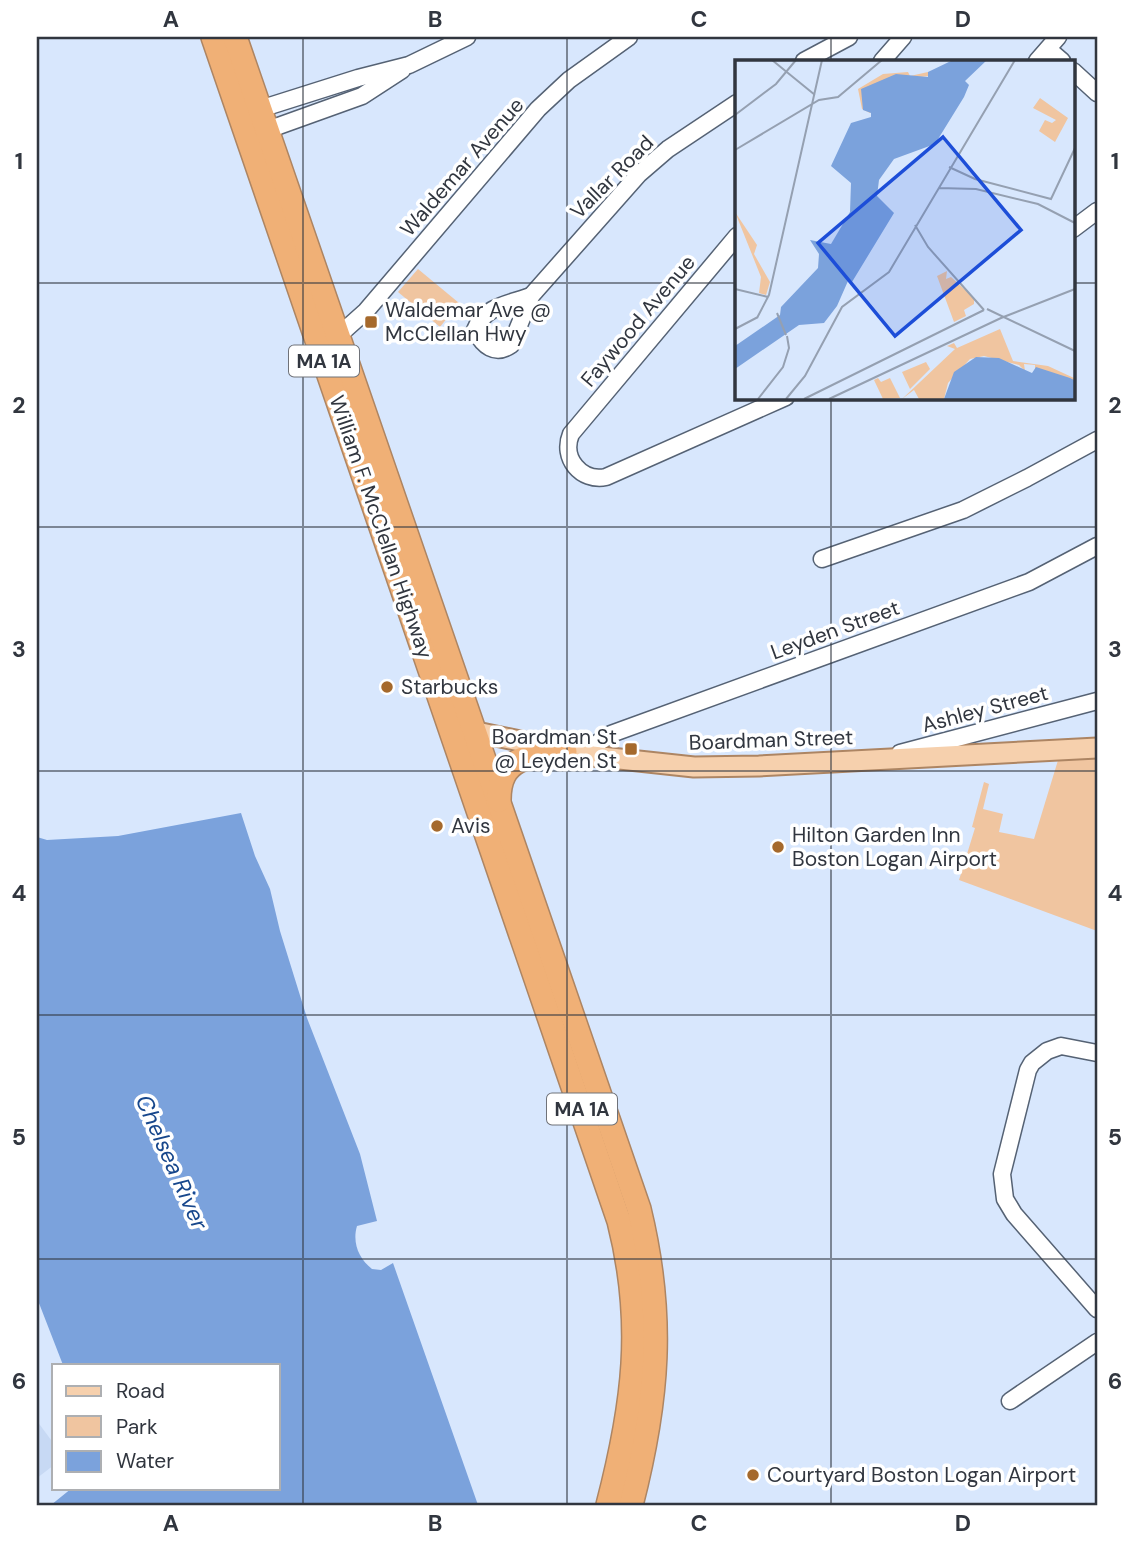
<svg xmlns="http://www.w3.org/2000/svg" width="1134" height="1542" viewBox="0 0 1134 1542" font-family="'DM Sans',sans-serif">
<rect width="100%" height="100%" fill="#d8e7fd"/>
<path fill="#c7d9f4" d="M37,1421L54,1444V1465L37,1478Z"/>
<g fill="#f0c5a0">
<path d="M418,269L459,303L440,327L398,292Z"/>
<path d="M1097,756V931L959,880L975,828L972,827L984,782L989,784L983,809L1003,814L999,832L1034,839L1059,757Z"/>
</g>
<path fill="#7ba2dc" d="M241,813L255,856L270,889L280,931L307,1018L360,1154L377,1221L357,1226C352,1243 359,1259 372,1269L381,1270L393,1263L478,1505H51L72,1488H278V1365H63L37,1298V837L47,840L118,836Z"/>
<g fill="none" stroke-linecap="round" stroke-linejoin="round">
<g stroke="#556274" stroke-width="19">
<g id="minor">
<path d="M1048,49L1062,61"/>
<path d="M804,61L849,37"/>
<path d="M882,61L903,37"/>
<path d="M1037,61L1058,37"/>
<path d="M1073,71L1097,93"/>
<path d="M260,109L358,78L409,65L467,37"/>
<path d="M259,133L362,96L402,70"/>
<path d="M1073,229L1097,211"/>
<path d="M737,236L571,434C561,458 581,482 606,477L786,397"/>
<path d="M531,296L639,174L668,149L737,103"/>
<path d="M531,296L511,345C495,356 483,346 475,330C484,306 509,304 531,296Z"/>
<path d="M338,336L366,311L538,109L569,80L629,37"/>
<path d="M822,559L963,510L1027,478L1097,440"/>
<path d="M900,753L1097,701"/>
<path d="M592,756L599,742L611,734L1029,582L1097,546"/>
<path d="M1097,1053L1061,1046L1047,1051L1032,1063L1028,1070L1002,1174L1005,1199L1014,1214L1097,1309"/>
<path d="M1010,1401L1097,1342"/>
</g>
</g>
<g stroke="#ad8563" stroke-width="23">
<path id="major" d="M462,729L592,756L694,767L759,766L1097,748"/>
</g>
<g stroke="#ad8563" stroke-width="26">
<g id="highway">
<path d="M213,37L619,1221C645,1323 634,1405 608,1505"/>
<path d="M235,37L639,1209C665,1316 658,1400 631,1505"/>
<path d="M499,800C499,757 529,755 565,752"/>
</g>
</g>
<use href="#minor" stroke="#fff" stroke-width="16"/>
<use href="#major" stroke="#f6d0ad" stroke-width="19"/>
<use href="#highway" stroke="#f0b076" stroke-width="23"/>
</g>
<path fill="none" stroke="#31363f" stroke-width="2" stroke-opacity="0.55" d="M303,37V1505M567,37V1505M831,37V61M37,283H737M1073,283H1097M831,397V1505M37,527H1097M37,771H1097M37,1015H1097M37,1259H1097"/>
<g fill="#a5692c" stroke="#fff" stroke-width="2.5">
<rect x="364" y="315" width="14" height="14" rx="3.5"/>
<circle cx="387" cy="687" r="7"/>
<rect x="624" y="742" width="14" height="14" rx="3.5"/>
<circle cx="437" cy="826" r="7"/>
<circle cx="778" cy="847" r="7"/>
<circle cx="753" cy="1475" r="7"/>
</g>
<g text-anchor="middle" stroke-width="7" stroke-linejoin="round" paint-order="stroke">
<g fill="#fff" stroke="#6f7279" stroke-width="2">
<rect x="289" y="345.5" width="70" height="31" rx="5"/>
<rect x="547" y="1093.5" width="70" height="31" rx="5"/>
</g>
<g font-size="19" font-weight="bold" fill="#31363f">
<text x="324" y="368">MA 1A</text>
<text x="582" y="1116">MA 1A</text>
</g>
<g font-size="21" fill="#31363f" stroke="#fff">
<text transform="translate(462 167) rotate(-49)" y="7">Waldemar Avenue</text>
<text transform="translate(612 177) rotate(-45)" y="7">Vallar Road</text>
<text transform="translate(638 321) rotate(-50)" y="7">Faywood Avenue</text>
<text transform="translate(381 527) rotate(71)" y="7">William F. McClellan Highway</text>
<text transform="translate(835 630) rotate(-20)" y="7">Leyden Street</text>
<text transform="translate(985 709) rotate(-15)" y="7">Ashley Street</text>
<text transform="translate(771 740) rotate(-2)" y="7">Boardman Street</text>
</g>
<g font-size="21" fill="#31363f" stroke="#fff" text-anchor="start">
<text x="385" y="317">Waldemar Ave @<tspan x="385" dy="24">McClellan Hwy</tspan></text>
<text x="401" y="694">Starbucks</text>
<text x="617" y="744" text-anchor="end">Boardman St<tspan x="617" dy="24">@ Leyden St</tspan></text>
<text x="451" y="833">Avis</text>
<text x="792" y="842">Hilton Garden Inn<tspan x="792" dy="24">Boston Logan Airport</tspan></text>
<text x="767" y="1482">Courtyard Boston Logan Airport</text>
</g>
<g font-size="23" font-style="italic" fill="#17478c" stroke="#fff">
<text transform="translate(172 1162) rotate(66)" y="8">Chelsea River</text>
</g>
</g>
<g transform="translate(735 60)">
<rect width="340" height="340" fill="#d8e7fd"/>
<path d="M173,12L175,16L193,12L194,16L176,18L135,53L127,49L123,29L148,14ZM305,38L333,58L320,82L304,71L310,60L317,63L321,60L298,48ZM0,152L22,185L19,194L35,222L31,235L24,233L26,217ZM212,211L211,219L216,217L239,238V244L229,250L231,256L219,262L202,216ZM265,269L278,301L313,306L339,318V328L300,310V305L289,304L290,311L284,305L249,296L235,299L213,323L209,339H184L179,330L167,339L220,289L212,286L219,283L222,288ZM191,302L195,309L175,329L167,312ZM143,318L146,322L155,318L165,338L148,339L139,320Z" fill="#f0c5a0"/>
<path d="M218,0H252L230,21L234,25L229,37L200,84L159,99L144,120L142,136L159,153L117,222L113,221L102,246L89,263L64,265L0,309V286L45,255L46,247L83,208L84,194L75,180L96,184L115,152L116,123L96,106L116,63L136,57V53L128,50L126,29L161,14L193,17V12ZM241,297L264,298L297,313L301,307L335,318L339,320V339H209L219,312Z" fill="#7ba2dc"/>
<path fill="none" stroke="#95a0b1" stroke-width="2" d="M37,0L80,35M0,55L41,24L61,0M0,90L84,40L103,37L147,0M214,107L240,119L316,139L340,88M204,128L241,129L303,144L340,163M180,165L193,187L249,250M0,229L33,237M252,249L340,291M42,253L51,275M22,258L34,235L87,0M0,269L23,257M23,339L48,307L54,288L52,276M51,339L70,316L107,247L154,212L280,0M69,339L249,250M94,339L266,258L340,229"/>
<path fill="#1d4ed8" fill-opacity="0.15" stroke="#1d4ed8" stroke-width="3.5" d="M208,77L286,170L160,276L83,183Z"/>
<rect width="340" height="340" fill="none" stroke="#31363f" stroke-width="3.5"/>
</g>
<rect width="1134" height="1542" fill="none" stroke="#ffffff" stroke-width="77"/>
<rect x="52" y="1364" width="228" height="126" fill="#ffffff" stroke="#adafb2" stroke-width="2"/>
<rect x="66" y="1386" width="35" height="10" fill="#f6d0ad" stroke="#adafb2" stroke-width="2"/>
<text x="116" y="1398" font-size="21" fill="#31363f">Road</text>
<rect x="66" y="1416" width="35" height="21" fill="#f0c5a0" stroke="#adafb2" stroke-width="2"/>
<text x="116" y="1434" font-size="21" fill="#31363f">Park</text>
<rect x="66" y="1451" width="35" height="21" fill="#7ba2dc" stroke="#adafb2" stroke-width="2"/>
<text x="116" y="1468" font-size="21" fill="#31363f">Water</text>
<rect x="38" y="38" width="1058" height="1466" fill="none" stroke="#31363f" stroke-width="2.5"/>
<g font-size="23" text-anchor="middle" font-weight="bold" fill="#31363f">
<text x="171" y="27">A</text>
<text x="435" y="27">B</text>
<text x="699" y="27">C</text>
<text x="963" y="27">D</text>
<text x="19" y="169">1</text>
<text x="1115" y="169">1</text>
<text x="19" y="413">2</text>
<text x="1115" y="413">2</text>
<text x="19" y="657">3</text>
<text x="1115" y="657">3</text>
<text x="19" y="901">4</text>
<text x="1115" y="901">4</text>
<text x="19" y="1145">5</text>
<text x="1115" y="1145">5</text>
<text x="19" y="1389">6</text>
<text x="1115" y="1389">6</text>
<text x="171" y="1531">A</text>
<text x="435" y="1531">B</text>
<text x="699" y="1531">C</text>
<text x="963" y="1531">D</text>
</g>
</svg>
